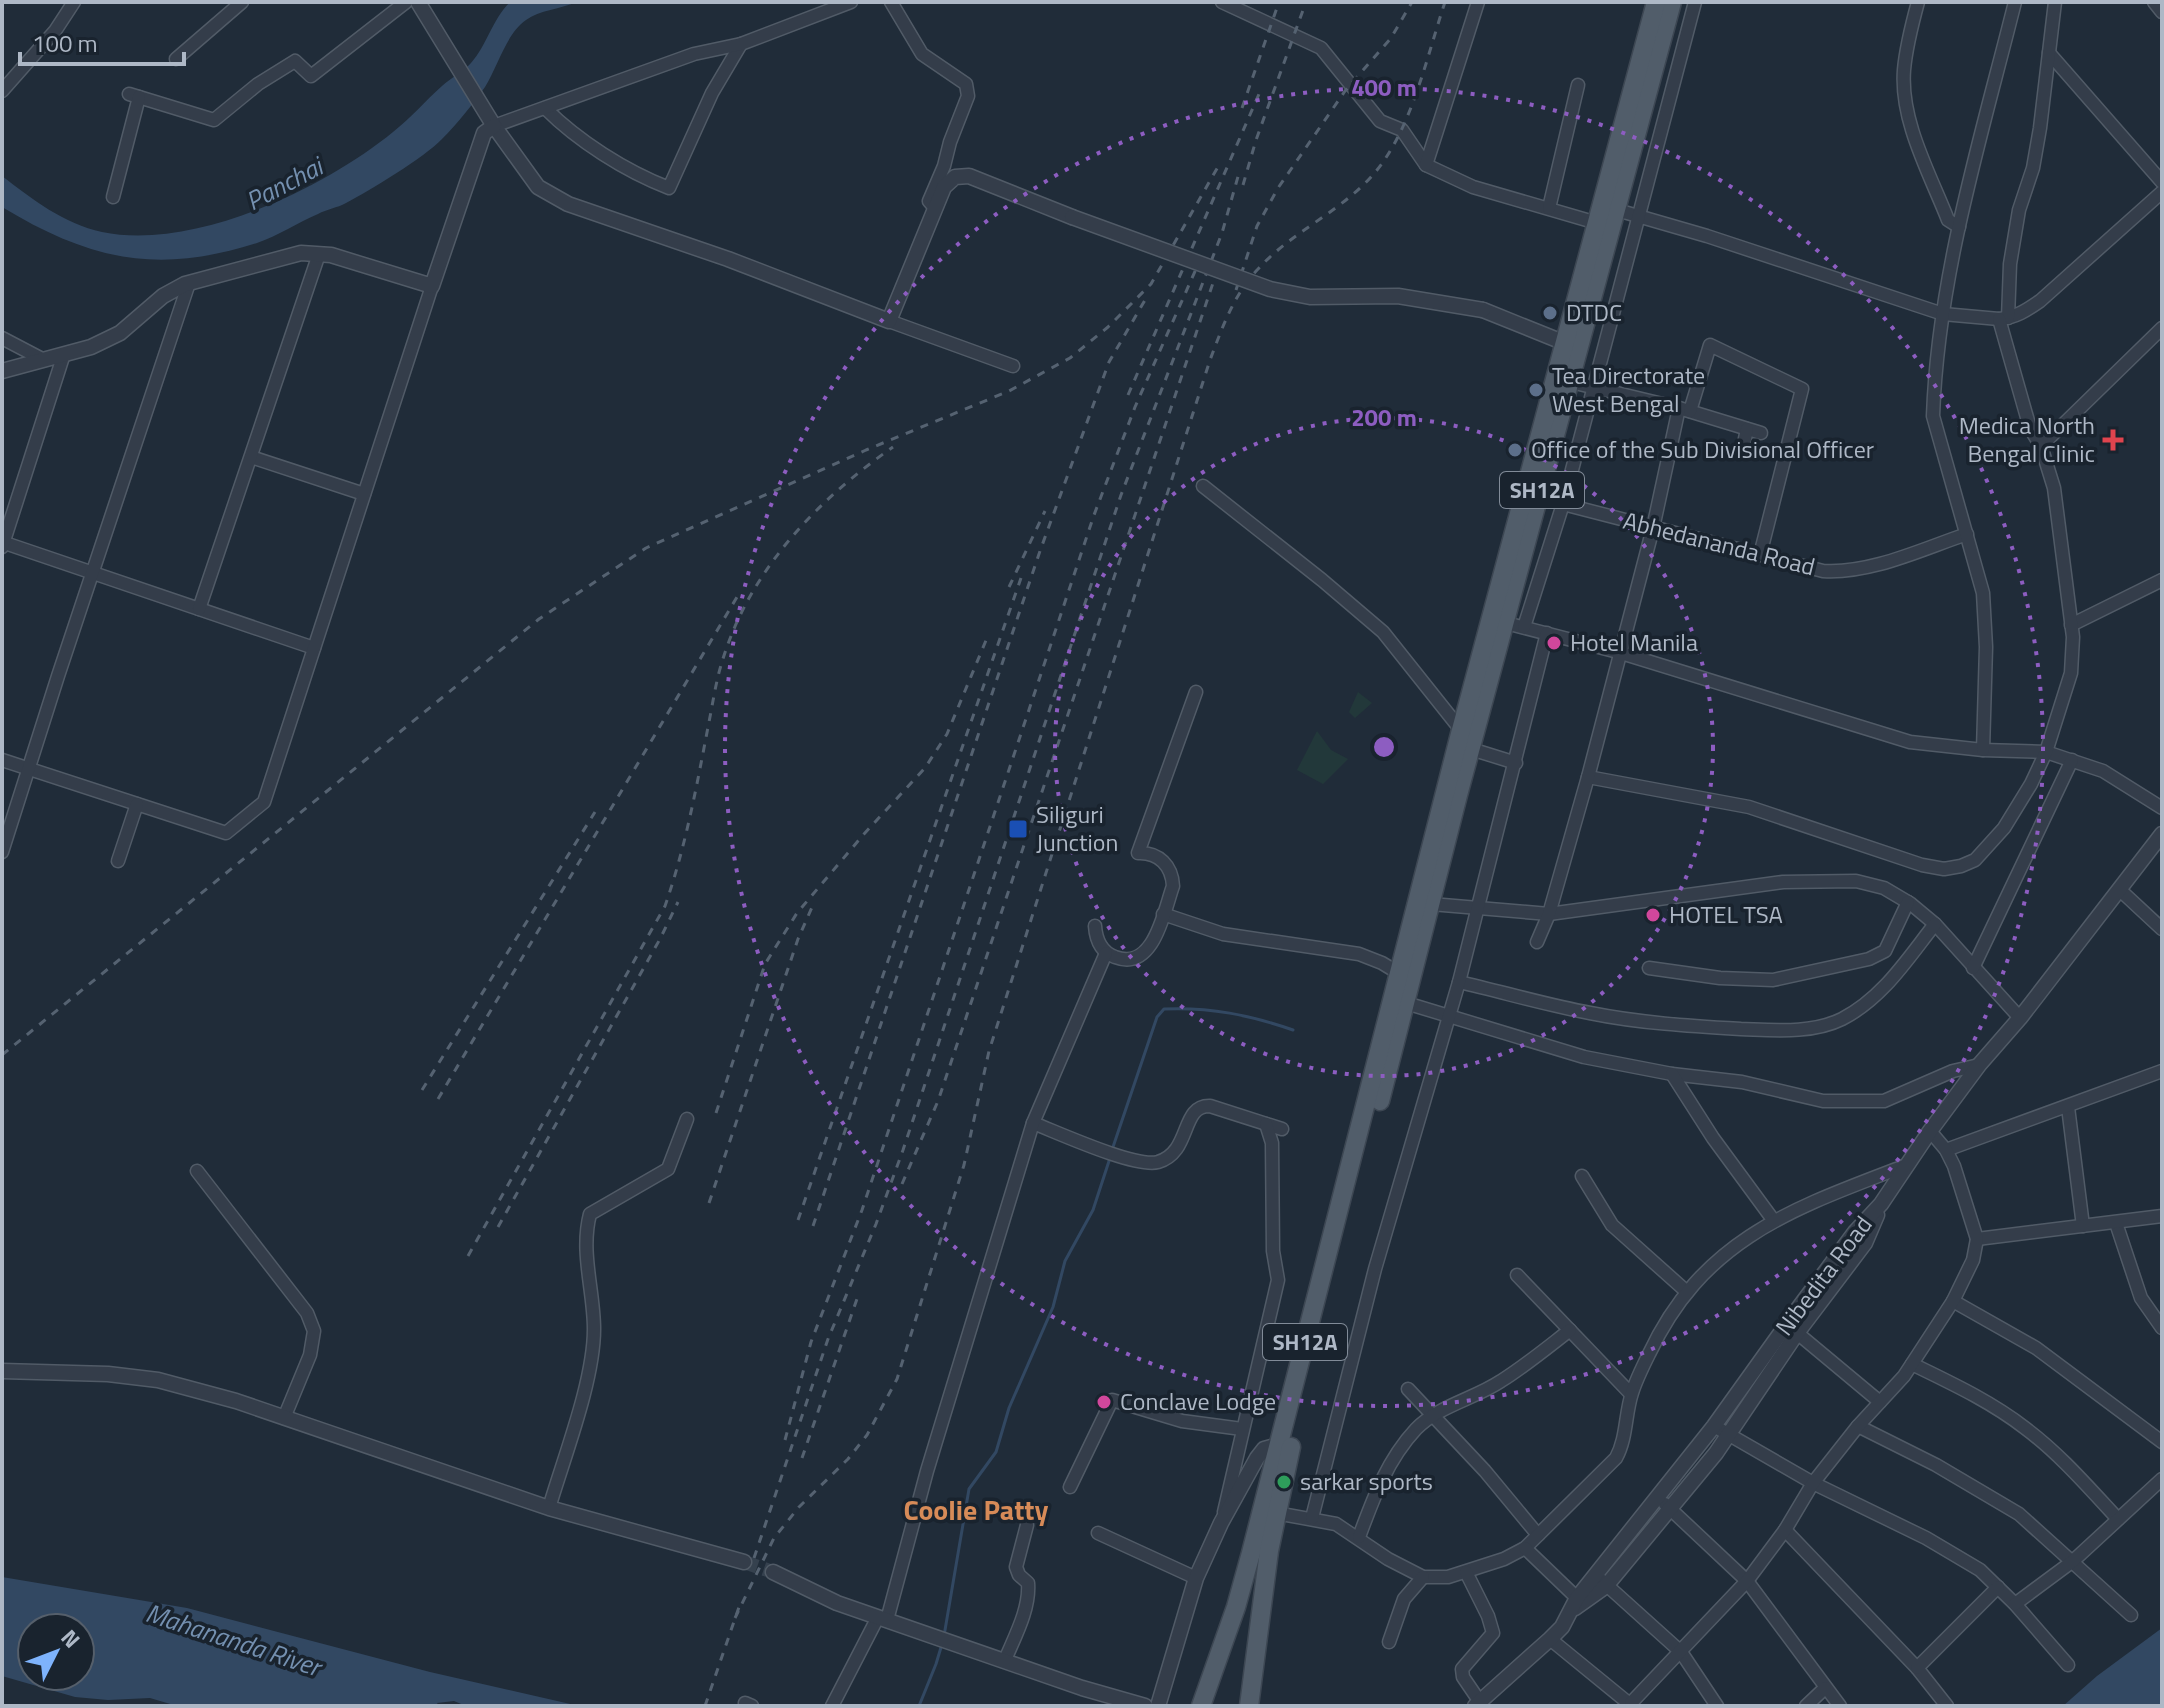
<svg xmlns="http://www.w3.org/2000/svg" width="2164" height="1708" viewBox="0 0 2164 1708" font-family="'Titillium Web',sans-serif">
<rect width="100%" height="100%" fill="#202c39"/>
<g fill="#22383a">
<path d="M1358,692L1372,703L1355,718L1349,712Z"/>
<path d="M1317,731L1331,750L1348,759L1323,784L1297,770Z"/>
</g>
<g fill="#324862" fill-rule="evenodd">
<path d="M510,2H577C561,9 539,10 526,20C506,34 498,66 485,87C473,104 457,124 442,139C425,157 369,191 346,203C337,208 327,209 318,214C297,223 278,236 257,243C157,275 90,260 2,207V176C32,199 64,224 102,232C193,251 323,189 393,132C411,118 425,101 442,86C451,78 463,72 471,63C487,45 492,20 510,2Z"/>
<path d="M2,1577L187,1608L430,1672L579,1706H466L454,1701L437,1703L439,1706H177L150,1698L108,1700L75,1697L2,1676ZM32,1628H80V1676H32Z"/>
<path d="M2162,1628V1704L2063,1706L2097,1676Z"/>
</g>
<g fill="none" stroke-linecap="round" stroke-linejoin="round">
<g stroke="#324862" stroke-width="3">
<path d="M1113,1147L1157,1017L1164,1009C1210,1007 1250,1015 1293,1030"/>
<path d="M944,1636L969,1489L996,1452L1009,1408L1053,1307L1065,1261L1093,1210L1110,1158"/>
<path d="M919,1706L936,1664L942,1644"/>
</g>
<path stroke="#35414e" stroke-width="14" stroke-dasharray="14 7" stroke-linecap="butt" d="M744,1562L773,1572"/>
<g stroke="#515b67" stroke-width="15">
<g id="minor">
<path d="M891,2L922,54L966,84L968,96L950,142L944,166L929,201L935,208"/>
<path d="M1222,2L1321,48L1380,121L1402,130L1426,165L1473,187L1597,223"/>
<path d="M1918,2C1912,24 1906,47 1904,70C1900,121 1930,174 1948,220L1959,227"/>
<path d="M2154,2L2162,12"/>
<path d="M2049,53L2162,182"/>
<path d="M176,59L242,2"/>
<path d="M2,91L55,31L74,2"/>
<path d="M129,94L214,120L258,84L295,61L311,76L406,2"/>
<path d="M545,108C578,141 625,171 669,188L712,93L741,44"/>
<path d="M494,126L694,54L741,44L851,2"/>
<path d="M1426,165L1478,2"/>
<path d="M113,197L139,97"/>
<path d="M1549,208L1578,85"/>
<path d="M1617,210L1707,236L1943,314L1999,319C2015,318 2027,310 2040,301L2162,192"/>
<path d="M2008,318L2010,264L2019,210L2033,168L2040,128L2055,2"/>
<path d="M889,321L1013,366"/>
<path d="M2,338L44,360"/>
<path d="M1571,382L1679,408L1761,433"/>
<path d="M1690,411L1710,345L1802,389L1760,555"/>
<path d="M2041,446L2162,328"/>
<path d="M1742,453L1747,429"/>
<path d="M251,457L364,494"/>
<path d="M1203,486L1322,580L1383,632L1461,730"/>
<path d="M1563,504L1823,571C1871,574 1922,549 1967,534"/>
<path d="M2,542L314,648"/>
<path d="M2,547L64,354"/>
<path d="M199,609L319,254"/>
<path d="M1506,623L1618,652L1910,742L1983,750L2046,752L2103,771L2162,808"/>
<path d="M2071,625L2162,580"/>
<path d="M1524,627L1563,504L1695,2"/>
<path d="M1471,749L1516,763"/>
<path d="M1983,750L1986,647L1983,593L1933,416C1938,275 1981,138 2015,2"/>
<path d="M2,760L226,833L264,802L432,286"/>
<path d="M1588,777L1749,807L1922,865L1944,869L1961,866L1975,860L2004,828L2031,784L2046,752L2071,673L2073,637L2054,488L2041,446L2030,428L1999,319"/>
<path d="M2,852L58,676L189,283"/>
<path d="M118,861L137,804"/>
<path d="M2120,890L2162,929"/>
<path d="M1431,904L1549,914L1783,882L1856,881L1884,888L1911,904L1935,924L2020,1018"/>
<path d="M1163,914L1223,934L1359,954L1382,963L1400,974"/>
<path d="M1095,926C1096,940 1101,952 1115,957C1154,972 1164,911 1173,886C1172,866 1159,852 1138,853L1196,692"/>
<path d="M1537,942L1549,914L1588,777L1653,528L1679,408"/>
<path d="M1649,968L1720,978L1773,980L1869,959L1885,951L1908,902"/>
<path d="M1973,968L2072,760"/>
<path d="M1459,982C1503,992 1546,1005 1590,1013C1639,1023 1690,1026 1741,1029C1773,1030 1812,1034 1842,1019C1883,998 1908,958 1935,924"/>
<path d="M1406,1003L1584,1057L1672,1074L1742,1082L1823,1101H1884L1953,1071L1979,1065"/>
<path d="M1672,1074L1713,1138L1774,1221"/>
<path d="M2068,1107L2083,1226"/>
<path d="M1033,1123C1059,1133 1135,1168 1158,1162C1192,1152 1180,1105 1210,1106L1282,1129"/>
<path d="M1946,1150L2162,1071"/>
<path d="M197,1171L307,1313L314,1331L310,1355L284,1418"/>
<path d="M1582,1176L1612,1225L1687,1292"/>
<path d="M2116,1223L2141,1298L2162,1328"/>
<path d="M1977,1239L2162,1216"/>
<path d="M1517,1275L1631,1394"/>
<path d="M1953,1301L2036,1348L2162,1442"/>
<path d="M1790,1327L1880,1402"/>
<path d="M1912,1364C1951,1383 1990,1401 2025,1428C2060,1454 2089,1488 2118,1519"/>
<path d="M1408,1389L1485,1471L1538,1535"/>
<path d="M1714,1426L1813,1483L1926,1538L1980,1570L2015,1604L2068,1665"/>
<path d="M1858,1426L1936,1465L2019,1514L2131,1615"/>
<path d="M1070,1487L1112,1400L1182,1421L1242,1429"/>
<path d="M1665,1504L1747,1581L1840,1706"/>
<path d="M549,1508C564,1457 594,1381 594,1329C594,1291 580,1252 590,1214L668,1169L687,1119"/>
<path d="M1224,1512L1278,1280L1273,1251L1272,1143L1266,1124"/>
<path d="M1276,1513L1336,1524L1388,1559L1423,1577H1448L1504,1559L1525,1548L1616,1458C1627,1438 1625,1414 1632,1393C1636,1380 1643,1366 1649,1354C1704,1237 1795,1208 1907,1165"/>
<path d="M1312,1518L1375,1269L1459,982L1547,633"/>
<path d="M1785,1530L1917,1668L1947,1706"/>
<path d="M1098,1533L1196,1578"/>
<path d="M1359,1537C1373,1499 1387,1460 1416,1429C1438,1406 1474,1399 1501,1381C1525,1366 1548,1347 1570,1330"/>
<path d="M1525,1548L1577,1598"/>
<path d="M1466,1572L1488,1616L1493,1633L1462,1669L1463,1677L1480,1702"/>
<path d="M1601,1580L1681,1652L1717,1706"/>
<path d="M2015,1604L2073,1561L2162,1479"/>
<path d="M887,1620L927,1471L1033,1123L1106,953"/>
<path d="M1550,1639L1632,1706"/>
<path d="M1389,1642L1404,1599L1423,1577"/>
<path d="M1005,1660C1015,1636 1030,1609 1028,1583L1019,1575L1016,1567L1027,1525"/>
<path d="M1917,1668L1998,1587"/>
<path d="M745,1703L752,1706"/>
<path d="M1631,1703L1747,1581L1785,1530L1813,1483L1858,1426L1904,1376L1953,1301L1973,1260L1977,1239L1954,1166L1946,1150L1930,1131"/>
<path d="M832,1706L878,1617"/>
<path d="M1806,1706L1825,1688"/>
</g>
</g>
<g stroke="#515b67" stroke-width="17">
<g id="tertiary">
<path d="M418,2L494,126L538,187L568,204L728,259L889,321L944,187L955,177L969,176L1072,217"/>
<path d="M1483,310L1565,343"/>
<path d="M2,371L91,347L120,333L163,296L185,284L301,253L331,255L432,286L484,133L494,126"/>
<path d="M2,1371L108,1374L158,1380L236,1401L549,1508L744,1562"/>
<path d="M773,1572L837,1603L1082,1688L1145,1706"/>
<path d="M1575,1608L1606,1586L1716,1453L1797,1333L1865,1243L1877,1215"/>
<path d="M1158,1706L1196,1578L1221,1523L1257,1458L1264,1449L1279,1445"/>
<path d="M1475,1706L1550,1639L1562,1627L1577,1598L1714,1426L1800,1306L1855,1232L1881,1204L1930,1131L1979,1065L2020,1018L2162,834"/>
</g>
</g>
<g stroke="#3d4753" stroke-width="21">
<g id="primary">
<path d="M1380,1101L1458,795L1672,2"/>
<path d="M1201,1706L1236,1607L1251,1553L1461,730L1656,2"/>
<path d="M1249,1706L1269,1551L1291,1447"/>
</g>
</g>
<use href="#minor" stroke="#343d4a" stroke-width="12"/>
<use href="#tertiary" stroke="#343d4a" stroke-width="14"/>
<use href="#primary" stroke="#515d6a" stroke-width="18"/>
<g stroke="#556271" stroke-width="3" stroke-dasharray="8 8" stroke-linecap="butt">
<path d="M1242,108L1279,2"/>
<path d="M1243,185L1256,140L1306,2"/>
<path d="M1236,290L1257,226L1278,188L1345,91L1391,38L1412,2"/>
<path d="M1128,395L1259,94"/>
<path d="M1009,587L1045,511"/>
<path d="M2,1055L539,619L646,548L866,450L1009,391L1070,358L1108,327L1151,284L1219,165"/>
<path d="M422,1090L595,812"/>
<path d="M438,1099L740,592"/>
<path d="M716,1113L765,964L797,913L864,834L925,768L947,734L987,638"/>
<path d="M902,1184L938,1101L1215,277"/>
<path d="M709,1203L798,939L813,905"/>
<path d="M798,1220L1021,578"/>
<path d="M813,1226L1040,551L1109,362L1145,300"/>
<path d="M498,1227L660,939L678,902"/>
<path d="M468,1256L665,906C686,846 697,784 709,722C713,702 716,681 722,662C749,571 817,500 893,447"/>
<path d="M785,1440L811,1342L862,1210L1094,515L1135,407L1200,260"/>
<path d="M802,1458L858,1296"/>
<path d="M754,1558L828,1339L876,1224L903,1150L1121,495L1222,233L1239,173"/>
<path d="M735,1618L774,1538L799,1507L848,1459L867,1435L897,1379L964,1165L989,1051L1210,360C1222,328 1234,294 1258,269C1295,228 1351,208 1383,162C1414,118 1428,53 1445,2"/>
<path d="M705,1706L739,1607"/>
</g>
<g stroke="#515b67" stroke-width="17" stroke-linecap="butt">
<path id="tertiary-bridge" d="M1072,217L1270,289L1310,297L1398,296L1483,310"/>
</g>
<use href="#tertiary-bridge" stroke="#343d4a" stroke-width="14"/>
</g>
<g fill="none" stroke="#8d5dc1" stroke-width="4" stroke-dasharray="4 8">
<circle cx="1384" cy="747" r="329"/>
<circle cx="1384" cy="747" r="659"/>
</g>
<g fill="#5c6f8a" stroke="#19232e" stroke-width="3">
<circle cx="1550" cy="313" r="8"/>
<circle cx="1536" cy="390" r="8"/>
<circle cx="1515" cy="450" r="8"/>
</g>
<path fill="#e0444e" stroke="#19232e" stroke-width="3" d="M2109 428h8v8h8v8h-8v8h-8v-8h-8v-8h8z"/>
<g fill="#d1479c" stroke="#19232e" stroke-width="3">
<circle cx="1554" cy="643" r="8"/>
<circle cx="1653" cy="915" r="8"/>
<circle cx="1104" cy="1402" r="8"/>
</g>
<rect fill="#1a4fb4" stroke="#19232e" stroke-width="3" x="1008" y="819" width="20" height="20" rx="4"/>
<circle fill="#2e9e5b" stroke="#19232e" stroke-width="3" cx="1284" cy="1482" r="8"/>
<g text-anchor="middle" stroke-width="7" stroke-linejoin="round" paint-order="stroke">
<g fill="#19232e" stroke="#818b98" stroke-width="2">
<rect x="1500" y="472" width="84" height="36" rx="6"/>
<rect x="1263" y="1324" width="84" height="36" rx="6"/>
</g>
<g font-size="22" font-weight="bold" fill="#aeb8c6">
<text x="1542" y="498">SH12A</text>
<text x="1305" y="1350">SH12A</text>
</g>
<g font-size="24" fill="#aeb8c6" stroke="#19232e" text-anchor="start">
<text x="1566" y="321">DTDC</text>
<text x="1552" y="384">Tea Directorate<tspan x="1552" dy="28">West Bengal</tspan></text>
<text x="2095" y="434" text-anchor="end">Medica North<tspan x="2095" dy="28">Bengal Clinic</tspan></text>
<text x="1531" y="458">Office of the Sub Divisional Officer</text>
<text x="1570" y="651">Hotel Manila</text>
<text x="1036" y="823">Siliguri<tspan x="1036" dy="28">Junction</tspan></text>
<text x="1669" y="923">HOTEL TSA</text>
<text x="1120" y="1410">Conclave Lodge</text>
<text x="1300" y="1490">sarkar sports</text>
</g>
<g font-size="24" fill="#aeb8c6" stroke="#19232e">
<text transform="translate(1719 544) rotate(14)" y="8">Abhedananda Road</text>
<text transform="translate(1824 1276) rotate(-53)" y="8">Nibedita Road</text>
</g>
<g font-size="26" font-style="italic" fill="#7490b0" stroke="#19232e">
<text transform="translate(284 184) rotate(-28)" y="9">Panchai</text>
<text transform="translate(233 1640) rotate(18)" y="9">Mahananda River</text>
</g>
<g font-size="28" font-weight="bold" fill="#d78b58" stroke="#19232e">
<text x="976" y="1520">Coolie Patty</text>
</g>
</g>
<circle cx="1384" cy="747" r="12" fill="#8d5dc1" stroke="#19232e" stroke-width="4"/>
<g font-size="24" text-anchor="middle" font-weight="bold" fill="#8d5dc1" stroke="#19232e" stroke-width="7" stroke-linejoin="round" paint-order="stroke">
<text x="1384" y="96">400 m</text>
<text x="1384" y="426">200 m</text>
</g>
<rect width="2164" height="1708" fill="none" stroke="#aeb8c6" stroke-width="8"/>
<g transform="translate(56 1652) rotate(48)"><circle r="38" fill="#19232e" stroke="#555f6b" stroke-width="2"/>
<path d="M0-6L14 30L0 20L-14 30Z" fill="#7eb3fc"/>
<text y="-12" font-size="22" font-weight="bold" text-anchor="middle" fill="#aeb8c6">N</text>
</g>
<path d="M20 52v12h164v-12" fill="none" stroke="#aeb8c6" stroke-width="4"/>
<text x="32" y="52" font-size="24" fill="#aeb8c6" stroke="#19232e" stroke-width="6" paint-order="stroke">100 m</text>
</svg>
